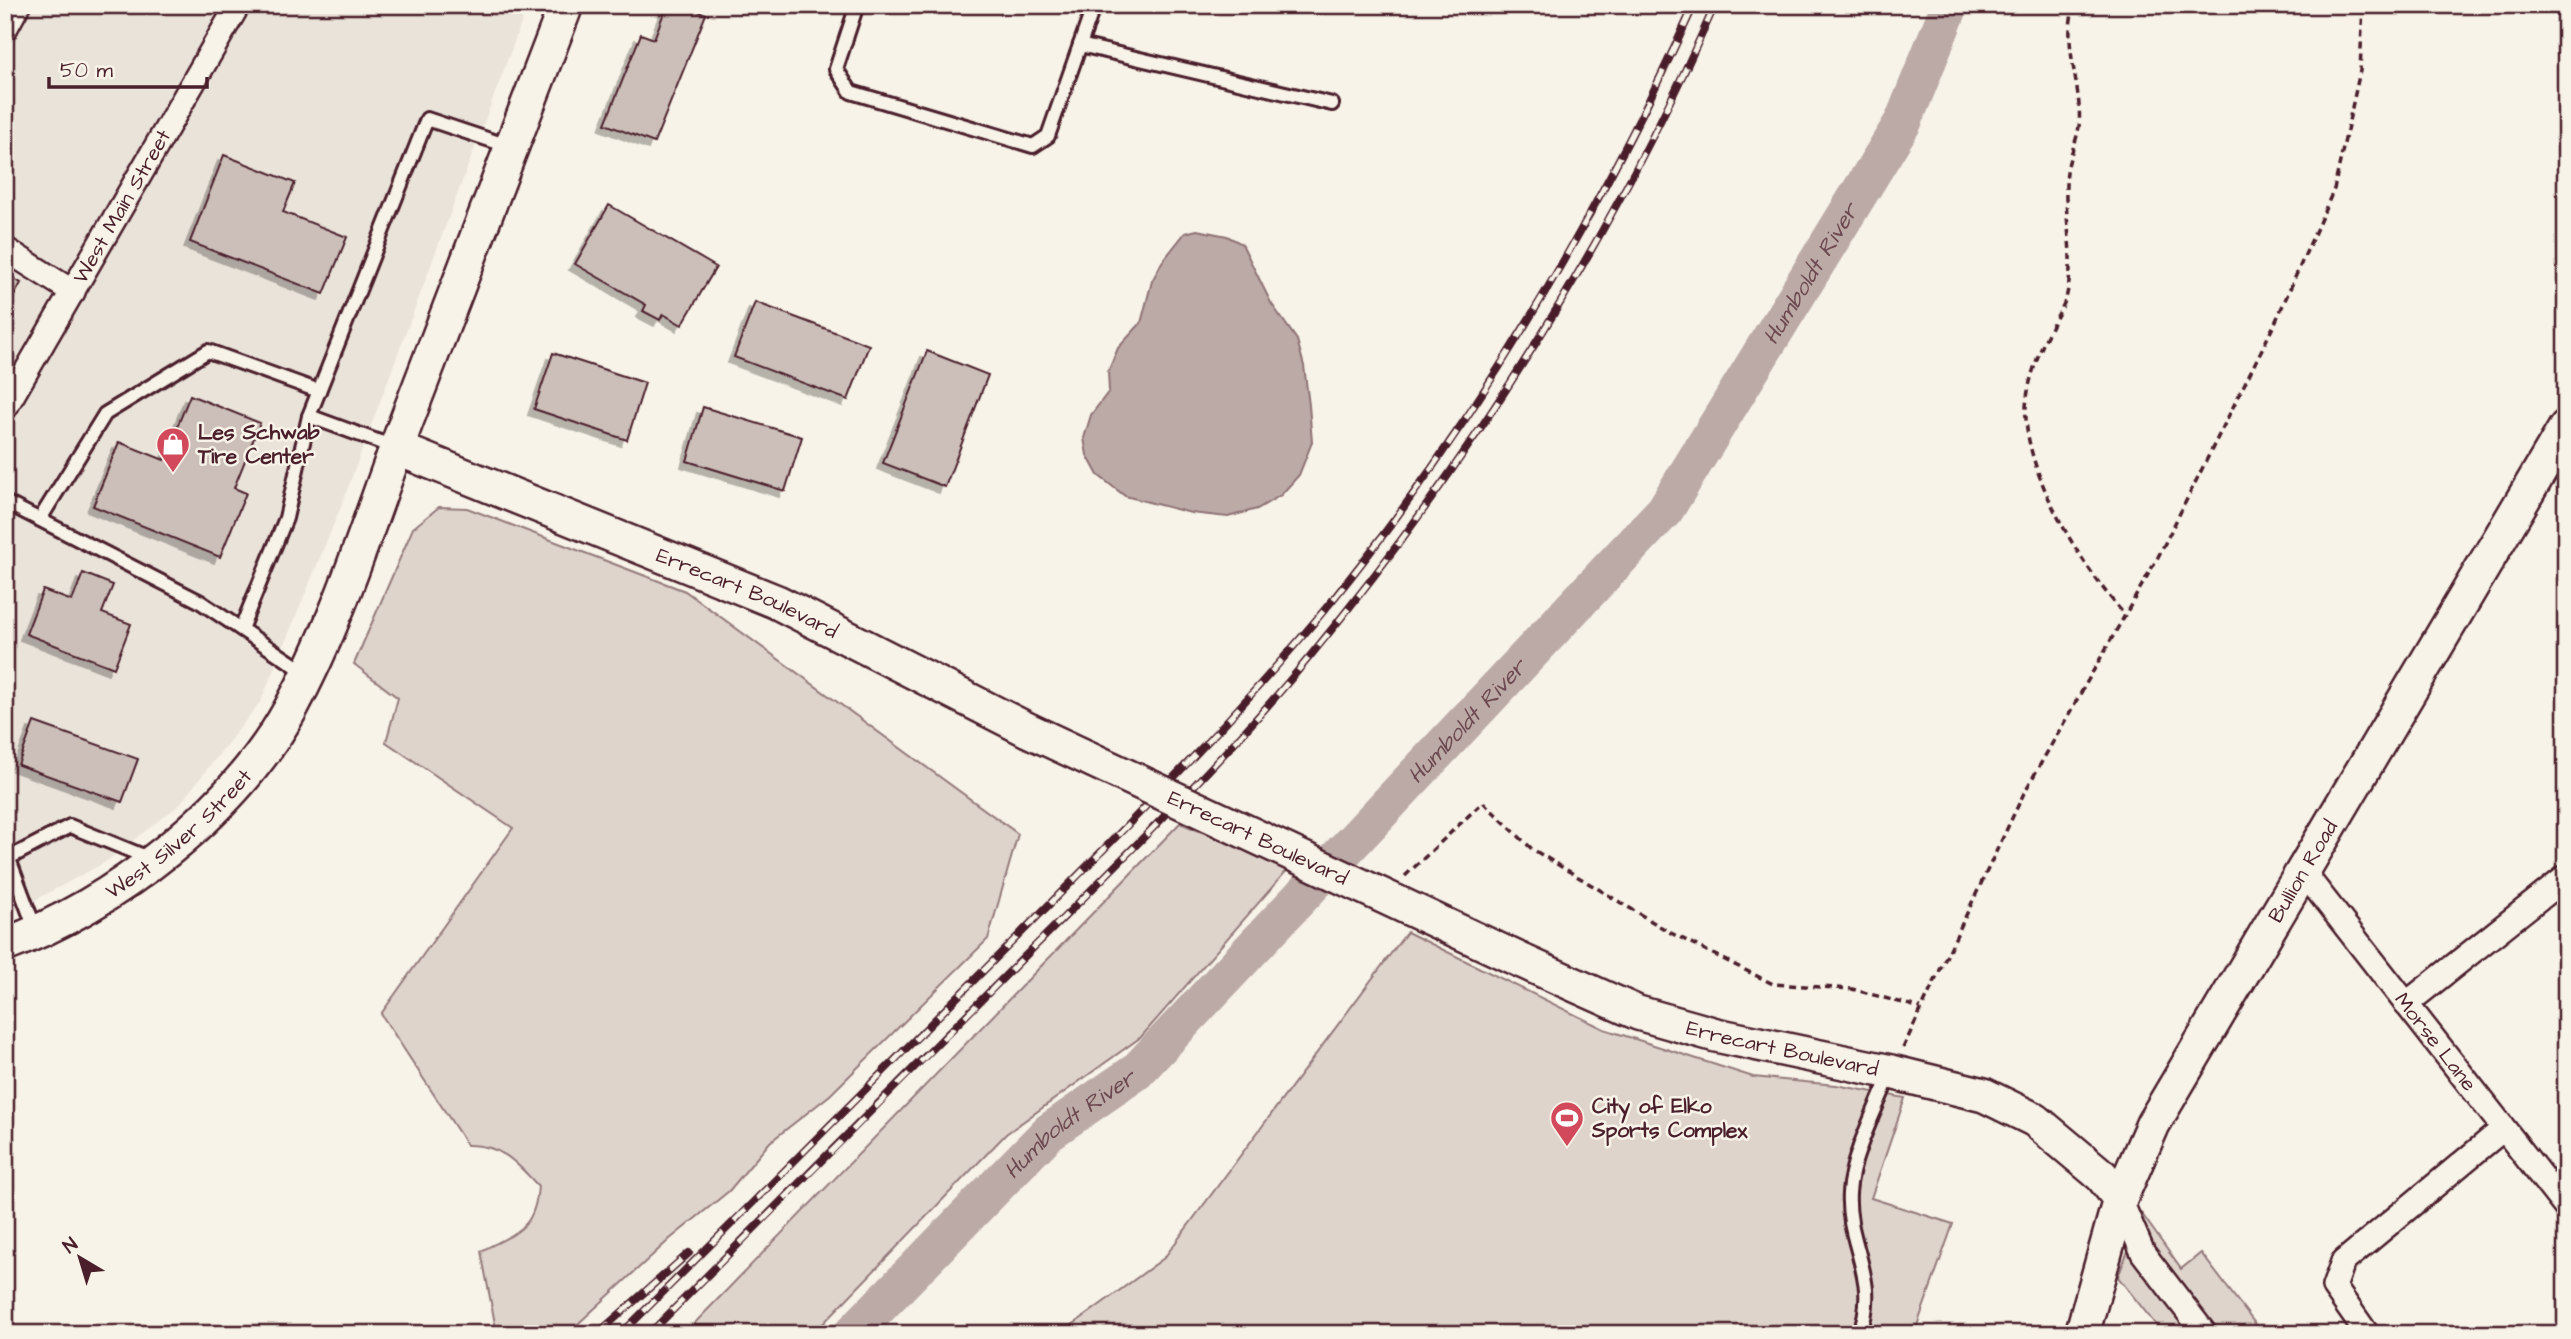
<svg xmlns="http://www.w3.org/2000/svg" width="2571" height="1339" viewBox="0 0 2571 1339" font-family="'Architects Daughter',sans-serif">
<defs>
<filter id="shadow"><feDropShadow dx="-6" dy="6" stdDeviation="0" flood-color="#0004"/></filter>
</defs>
<rect width="100%" height="100%" fill="#f7f3e8"/>
<filter id="ink" filterUnits="userSpaceOnUse"><feTurbulence type="fractalNoise" baseFrequency=".0143" numOctaves="2"/><feDisplacementMap in="SourceGraphic" scale="14" xChannelSelector="R" yChannelSelector="G"/><feConvolveMatrix kernelMatrix="1 2 1 2 8 2 1 2 1" color-interpolation-filters="sRGB"/></filter>
<g filter="url(#ink)">
<path fill="#eae3da" d="M5,5H528L340,509L261,701L179,805L104,863L5,916Z"/>
<g fill="#ded4cc" stroke="#947a7c" stroke-width="2">
<path d="M439,507L467,508L685,591L1018,834L988,939L830,1095L770,1142L729,1191L670,1239L567,1334H497L481,1251C517,1232 535,1230 538,1186C517,1163 501,1144 467,1145L381,1014L513,828L386,742L398,698L354,664L413,528Z"/>
<path d="M1180,823L1289,868L1141,1037L1006,1134L813,1334H684Z"/>
<path d="M1407,932L1604,1029L1753,1077L1836,1085L1905,1098L1871,1198L1953,1224L1914,1334H1060L1164,1258Z"/>
<path d="M2142,1214L2181,1269L2201,1253L2263,1334H2163L2118,1277Z"/>
</g>
<path fill="#bcaaa7" stroke="#8e7275" stroke-width="2" d="M1197,230L1227,236L1242,244L1271,303L1297,340L1304,366L1309,405L1312,442L1299,475L1281,495L1257,509L1228,517L1191,513L1125,496L1098,475L1087,455L1084,438L1091,415L1109,391L1108,372L1118,348L1141,323L1152,281L1162,262L1185,233Z"/>
<g fill="none" stroke-linecap="round" stroke-linejoin="round">
<path stroke="#bcaaa7" stroke-width="38" id="s1" d="M852,1334L1049,1132L1136,1072L1665,510L1903,122L1950,5"/>
</g>
<g fill="#ccbfb9" stroke="#4a1f2b" stroke-width="2" filter="url(#shadow)">
<path d="M667,5H683L706,14L654,143L605,124L641,34L654,39Z"/>
<path d="M224,155L295,183L283,212L347,237L324,294L190,242Z"/>
<path d="M609,205L716,267L682,325L663,314L660,320L643,311L646,305L575,264Z"/>
<path d="M5,274L21,283L5,313Z"/>
<path d="M755,302L869,345L848,400L734,357Z"/>
<path d="M927,351L988,375L945,487L883,463Z"/>
<path d="M553,353L645,383L627,440L534,409Z"/>
<path d="M190,395L260,423L234,488L246,493L220,557L93,506L119,442L164,460Z"/>
<path d="M703,407L802,437L785,491L687,461Z"/>
<path d="M83,573L113,585L102,613L131,624L114,668L26,634L43,590L72,601Z"/>
<path d="M34,722L138,759L122,802L18,765Z"/>
</g>
<g fill="none" stroke-linecap="round" stroke-linejoin="round">
<g stroke="#4a1f2b" stroke-width="18">
<g id="lane">
<path d="M857,5L836,69L851,92L1033,146L1048,136L1094,5"/>
<path d="M1080,45L1332,104"/>
<path d="M309,416L396,448"/>
<path d="M5,502L199,601L308,674"/>
<path d="M40,519L105,414L208,351L319,391"/>
<path d="M241,629L286,518L309,416L427,119L511,147"/>
<path d="M9,859L36,931"/>
<path d="M5,860L70,826L151,859"/>
<path d="M1859,1334C1881,1280 1846,1245 1849,1193C1851,1156 1877,1107 1891,1072"/>
</g>
</g>
<g stroke="#4a1f2b" stroke-width="28">
<g id="street">
<path d="M5,29L18,5"/>
<path d="M5,249L73,292"/>
<path id="s2" d="M5,408L238,5"/>
<path id="s3" d="M2304,873L2566,1208"/>
<path d="M2406,1004L2566,877"/>
<path d="M2120,1199L2143,1253L2205,1334"/>
<path d="M2367,1334L2334,1287L2343,1262L2503,1129"/>
</g>
</g>
<g stroke="#4a1f2b" stroke-width="38">
<g id="secondary">
<path id="s4" d="M396,448L777,602L1028,730"/>
<path id="s5" d="M5,945C113,905 234,812 290,710C342,615 372,510 411,409C463,275 514,140 566,5"/>
<path id="s6" d="M1522,961L1638,1013L1716,1035L1891,1072L1984,1095L2035,1120L2102,1176L2120,1199"/>
<path id="s7" d="M2082,1334L2120,1199L2153,1124L2566,427"/>
</g>
</g>
<g stroke="#4a1f2b" stroke-width="3.5" stroke-dasharray="7 5" stroke-linecap="butt">
<path d="M2075,5C2060,42 2083,86 2079,126C2077,141 2069,156 2067,172C2062,212 2076,254 2067,294C2065,305 2056,317 2051,327C2038,353 2024,389 2026,419C2030,483 2083,568 2125,615"/>
<path d="M1405,876L1483,802L1532,849L1671,933L1773,984L1852,989L1921,1008"/>
<path d="M1903,1048L2024,793L2158,557L2275,323L2334,189L2360,71L2363,5"/>
</g>
<use href="#lane" stroke="#f7f3e8" stroke-width="12"/>
<use href="#street" stroke="#f7f3e8" stroke-width="23"/>
<use href="#secondary" stroke="#f7f3e8" stroke-width="33"/>
<g stroke="#4a1f2b" stroke-width="8">
<g id="rail">
<path d="M597,1334L689,1253"/>
<path d="M621,1334C754,1202 886,1069 1018,936C1125,828 1234,720 1331,602C1477,421 1598,217 1694,5"/>
<path d="M649,1334C773,1210 897,1086 1020,961C1119,862 1222,763 1311,655C1474,457 1611,240 1715,5"/>
</g>
</g>
<use href="#rail" stroke="#f7f3e8" stroke-width="5" stroke-dasharray="16" stroke-linecap="butt"/>
<g stroke="#4a1f2b" stroke-width="38" stroke-linecap="butt">
<g id="secondary-bridge">
<path id="s8" d="M1028,730L1522,961"/>
</g>
</g>
<use href="#secondary-bridge" stroke="#f7f3e8" stroke-width="33"/>
</g>
</g>
<defs>
<g id="shop-pin" transform="scale(1.75)"><path d="M0 17L-7.5 6A9.5 9.5 0 1 1 7.5 6Z" fill="#d1495b" stroke="#f7f3e8"/><path d="M-5-2.5h2.3a2.7 3.5 0 0 1 5.4 0H5L5.5 6h-11ZM-1.5-2.5h3a1.5 2.3 0 0 0-3 0Z" fill="#fff"/></g>
<g id="stadium-pin" transform="scale(1.75)"><path d="M0 17L-7.5 6A9.5 9.5 0 1 1 7.5 6Z" fill="#d1495b" stroke="#f7f3e8"/><path d="M0-5a6.5 5 0 1 0 0 10a6.5 5 0 1 0 0-10ZM-3.5-1.8h7v3.6h-7Z" fill="#fff"/></g>
</defs>
<g fill-rule="evenodd">
<use href="#shop-pin" x="173" y="444"/>
<use href="#stadium-pin" x="1567" y="1118"/>
</g>
<g text-anchor="middle" stroke-width="5" stroke-linejoin="round" paint-order="stroke">
<g font-size="21" fill="#4a1f2b" stroke="#f7f3e8">
<text dy="7" stroke="none"><textPath href="#s2" startOffset="233">West Main Street</textPath></text>
<text dy="7" stroke="none"><textPath href="#s4" startOffset="380">Errecart Boulevard</textPath></text>
<text dy="7" stroke="none"><textPath href="#s5" startOffset="208">West Silver Street</textPath></text>
<text dy="7" stroke="none"><textPath href="#s8" startOffset="254">Errecart Boulevard</textPath></text>
<text dy="7" stroke="none"><textPath href="#s7" startOffset="516">Bullion Road</textPath></text>
<text dy="7" stroke="none"><textPath href="#s3" startOffset="214">Morse Lane</textPath></text>
<text dy="7" stroke="none"><textPath href="#s6" startOffset="276">Errecart Boulevard</textPath></text>
</g>
<g font-size="21" font-weight="bold" fill="#4a1f2b" stroke="#f7f3e8" text-anchor="start">
<text x="198" y="439">Les Schwab<tspan x="198" dy="24">Tire Center</tspan></text>
<text x="1592" y="1113">City of Elko<tspan x="1592" dy="24">Sports Complex</tspan></text>
</g>
<g font-size="23" font-style="italic" fill="#6c4950" stroke="#f7f3e8">
<text dy="8" stroke="none"><textPath href="#s1" startOffset="1437">Humboldt River</textPath></text>
<text dy="8" stroke="none"><textPath href="#s1" startOffset="870">Humboldt River</textPath></text>
<text dy="8" stroke="none"><textPath href="#s1" startOffset="303">Humboldt River</textPath></text>
</g>
</g>
<rect width="2571" height="1339" fill="none" stroke="#f7f3e8" stroke-width="28"/>
<rect x="14" y="14" width="2543" height="1311" fill="none" stroke="#4a1f2b" stroke-width="2.5" filter="url(#ink)"/>
<g transform="translate(80 1258) rotate(322)" stroke="#f7f3e8" stroke-width="5" paint-order="stroke">
<path d="M0-5L12 26L0 18L-12 26Z" fill="#4a1f2b"/>
<text y="-10" font-size="19" font-weight="bold" text-anchor="middle" fill="#4a1f2b">N</text>
</g>
<path d="M49 77v10h158v-10" fill="none" stroke="#4a1f2b" stroke-width="3.5"/>
<text x="60" y="77" font-size="21" fill="#4a1f2b" stroke="#f7f3e8" stroke-width="5" paint-order="stroke">50 m</text>
</svg>
